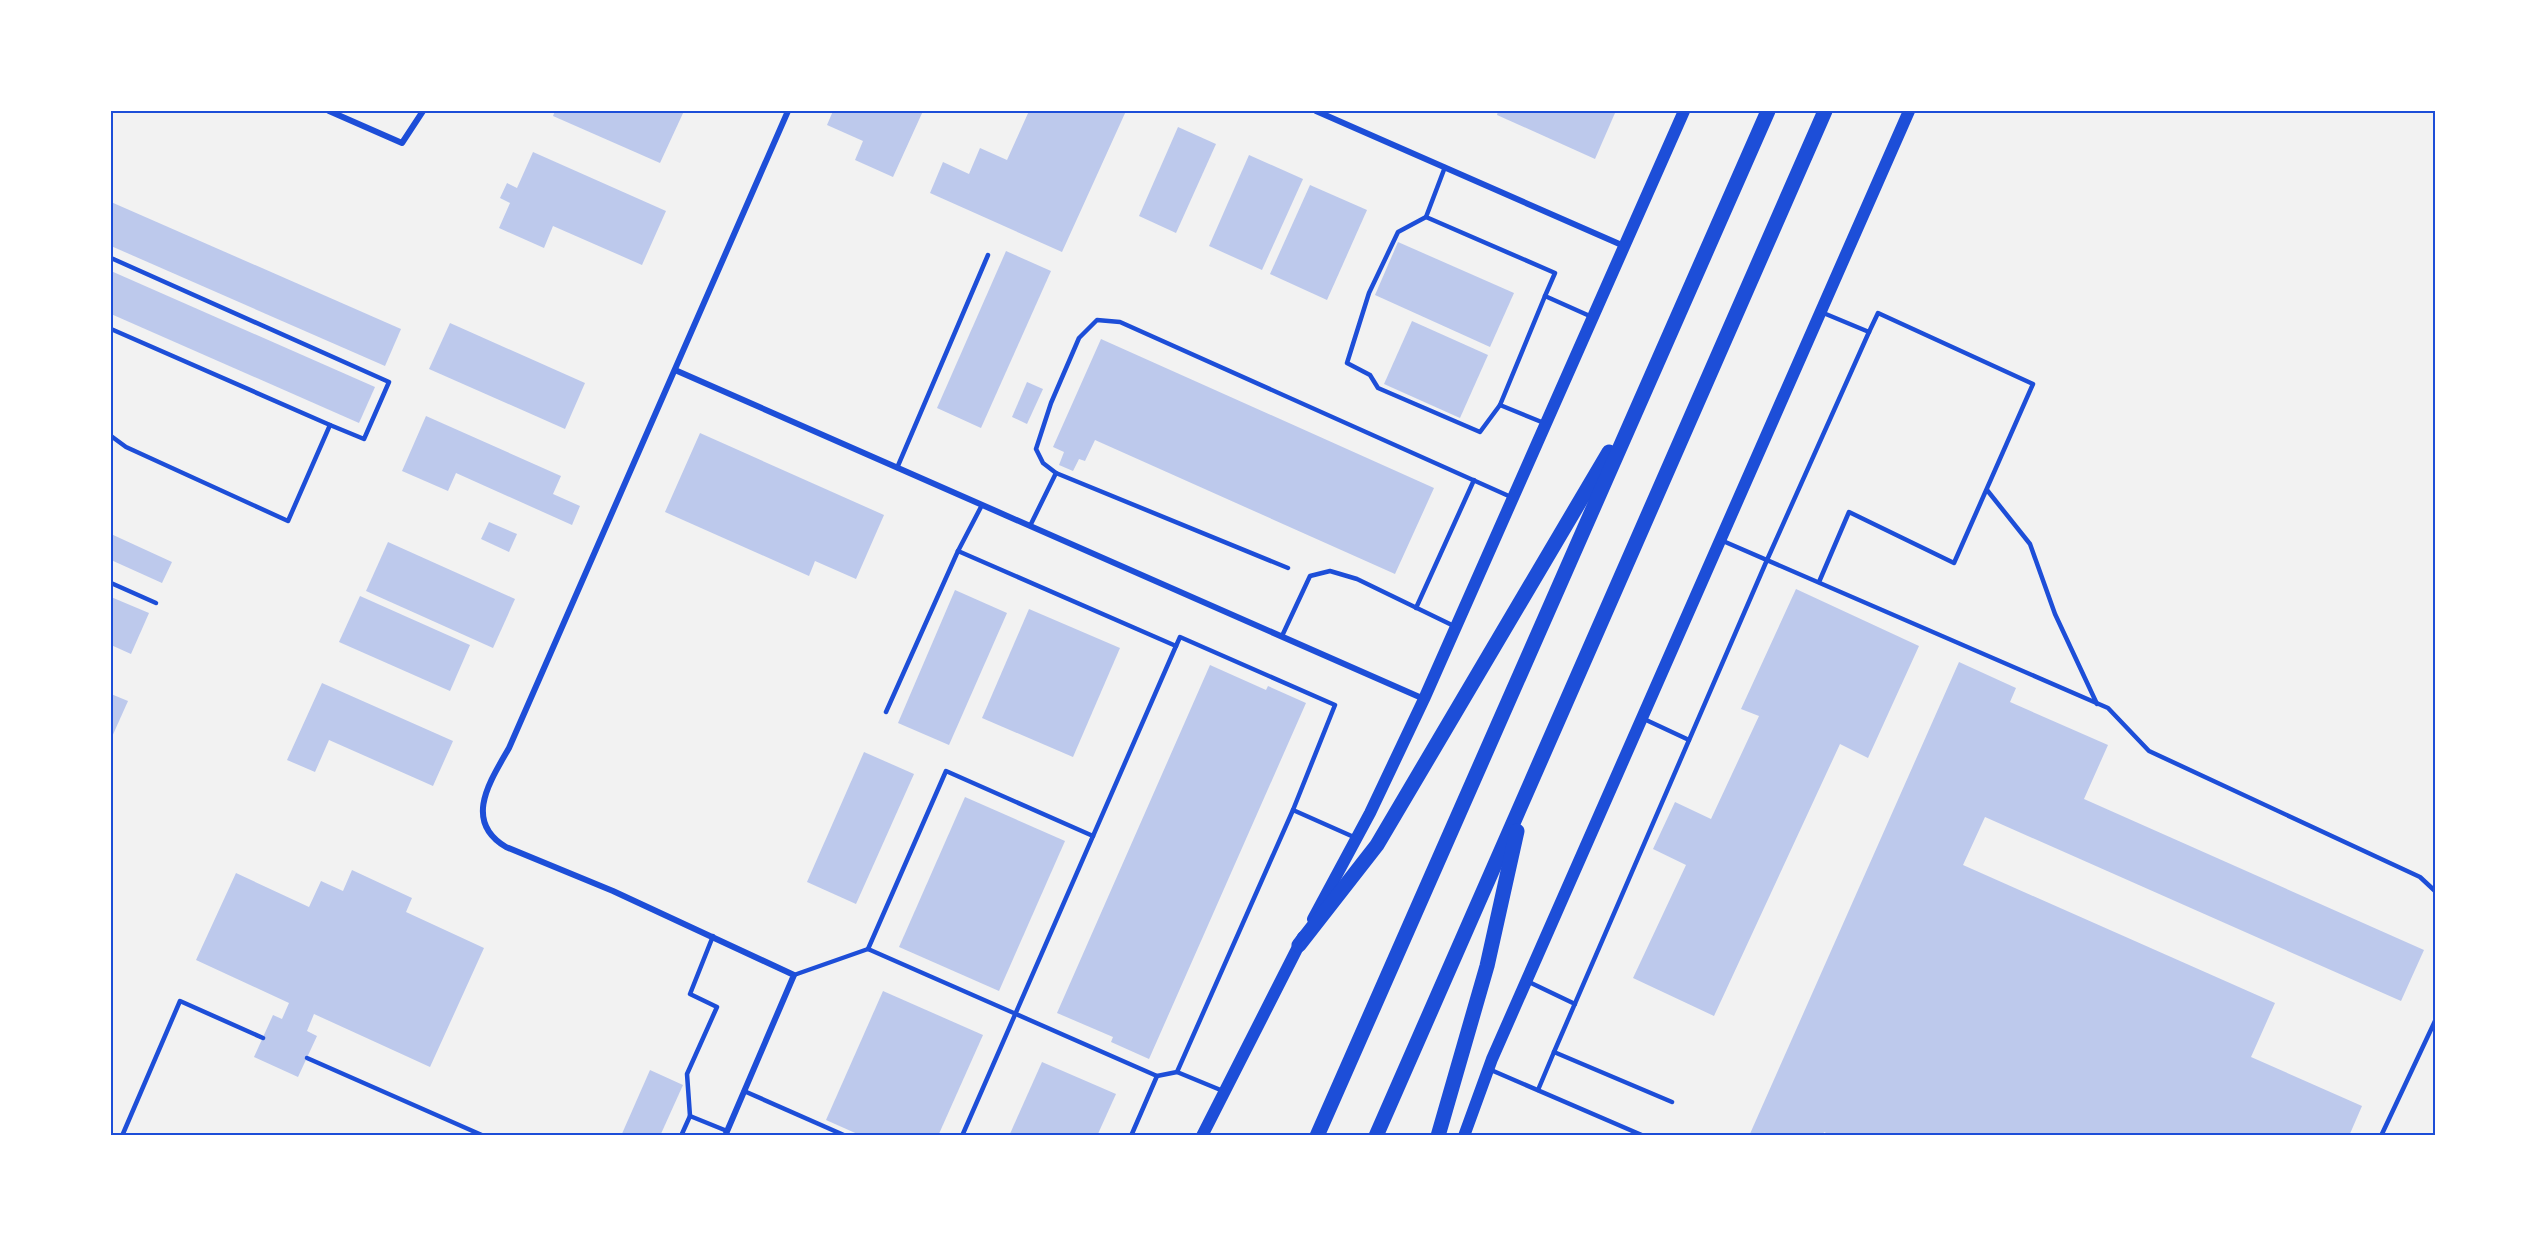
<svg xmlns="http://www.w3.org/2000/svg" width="2546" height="1247" viewBox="0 0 2546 1247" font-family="Ubuntu,sans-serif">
<rect width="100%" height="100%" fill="#f2f2f2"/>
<g fill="#bdc9ec">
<path d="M555,111H684L660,163L553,116Z"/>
<path d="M833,111H923L893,177L855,160L863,141L827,125Z"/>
<path d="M1029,111H1126L1062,252L930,193L943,162L969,174L980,148L1007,160Z"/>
<path d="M1498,111H1610L1615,113L1595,159L1497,115Z"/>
<path d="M1178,127L1216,144L1176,233L1139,216Z"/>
<path d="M533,152L666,211L642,265L553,226L544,248L499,228L510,203L500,198L507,183L517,188Z"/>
<path d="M1249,155L1303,179L1262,270L1209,246Z"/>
<path d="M1310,185L1367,210L1327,300L1270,274Z"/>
<path d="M111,202L401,329L385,366L111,246Z"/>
<path d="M1398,242L1514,293L1490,347L1375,295Z"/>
<path d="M1006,251L1051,271L981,428L937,408Z"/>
<path d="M111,271L375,387L359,423L111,314Z"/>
<path d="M1412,321L1488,355L1460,418L1384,384Z"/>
<path d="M450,323L585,383L565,429L429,369Z"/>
<path d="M1101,339L1434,488L1395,574L1095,440L1085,461L1079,459L1073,471L1059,465L1064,452L1053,447Z"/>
<path d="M1027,382L1043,389L1027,424L1012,417Z"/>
<path d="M426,416L561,476L553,494L580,506L572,525L456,473L448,491L402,471Z"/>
<path d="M700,433L884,515L856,579L815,561L809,576L665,512Z"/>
<path d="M489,522L517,534L509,552L481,539Z"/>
<path d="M111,534L172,562L162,583L111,560Z"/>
<path d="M388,542L515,599L493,648L366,591Z"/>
<path d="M1796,589L1919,646L1868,758L1840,744L1714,1016L1633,978L1686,865L1653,849L1675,802L1711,819L1759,716L1741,709Z"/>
<path d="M955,590L1007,613L949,745L898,723Z"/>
<path d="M360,596L470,645L450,691L339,642Z"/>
<path d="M111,597L149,613L131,654L111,645Z"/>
<path d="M1029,609L1120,648L1073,757L982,718Z"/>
<path d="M1959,662L2016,688L2010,702L2108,745L2084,799L2424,950L2401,1001L1985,817L1963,865L2275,1003L2251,1057L2362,1106L2349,1136H1832L1824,1132L1823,1136H1749Z"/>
<path d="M1210,665L1266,690L1268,686L1306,703L1149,1059L1111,1042L1113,1037L1057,1013Z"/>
<path d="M322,683L453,741L433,786L329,740L315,772L287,760Z"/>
<path d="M111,694L128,701L111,739Z"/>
<path d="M864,752L914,774L856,904L807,882Z"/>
<path d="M965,797L1065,841L999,991L899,947Z"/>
<path d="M352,870L412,898L406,912L484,948L430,1067L314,1014L307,1031L317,1036L298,1077L254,1057L273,1015L282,1019L289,1003L196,960L236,873L309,907L321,881L343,891Z"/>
<path d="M883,991L983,1035L938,1136H862L826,1120Z"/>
<path d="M1042,1062L1116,1094L1097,1136H1009Z"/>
<path d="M650,1070L683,1085L660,1136H621Z"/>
</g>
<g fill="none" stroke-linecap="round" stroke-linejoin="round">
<g stroke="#1d4ed8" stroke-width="4.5">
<path d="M1445,167L1426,217L1555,273L1545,296L1592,317"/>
<path d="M1426,217L1398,232L1369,293L1347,363L1370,375L1378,388L1480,432L1500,405"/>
<path d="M111,258L389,382L364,439L330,425"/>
<path d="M111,329L330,425L288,521L126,447L111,436"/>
<path d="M1544,423L1500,405L1545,296"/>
<path d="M897,468L988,255"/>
<path d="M1987,490L2030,544L2055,614L2097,704"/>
<path d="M1030,526L1056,473"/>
<path d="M1723,541L2108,708L2149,751L2420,877L2435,891"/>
<path d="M958,551L1176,646"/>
<path d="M1288,568L1056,473L1043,463L1036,449L1051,403L1079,338L1097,320L1120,322L1511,497"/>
<path d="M1819,582L1849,512L1954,563L2033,384L1878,313L1869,332L1821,312"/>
<path d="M111,583L156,603"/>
<path d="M1416,608L1474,480"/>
<path d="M1282,636L1310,576L1330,571L1357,579L1456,627"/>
<path d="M886,712L958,551L982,505"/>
<path d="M1644,719L1689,740"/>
<path d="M1293,810L1356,838"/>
<path d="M868,949L946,771L1093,836"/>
<path d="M794,975L868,949L1157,1076L1177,1072L1293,810L1335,705L1180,637L1176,646C1105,810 1033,973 962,1136"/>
<path d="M1529,982L1575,1004"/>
<path d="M307,1058L484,1136"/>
<path d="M1491,1070L1644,1136"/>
<path d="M1177,1072L1223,1091"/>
<path d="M1538,1090L1554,1052"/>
<path d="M744,1091L846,1136"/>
<path d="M1672,1102L1554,1052L1767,560L1869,332"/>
<path d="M690,1116L687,1074L717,1007L690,994L713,936"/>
<path d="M122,1136L180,1001L263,1038"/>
<path d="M681,1136L690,1116L727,1131"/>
<path d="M1131,1136L1157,1076"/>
<path d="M2381,1136L2435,1021"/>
</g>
<g stroke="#1d4ed8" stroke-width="6">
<path d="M329,111L402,143L423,111"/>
<path d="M1316,111L1624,246"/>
<path d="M675,370L1424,699"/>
<path d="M725,1136L794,975L613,891L506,847C462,821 491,780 509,748L788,111"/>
</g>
<g stroke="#1d4ed8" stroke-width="12">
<path d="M1313,919L1370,813L1424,699L1684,111"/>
<path d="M1202,1136L1303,937"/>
<path d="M1464,1136L1492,1059L1909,111"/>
</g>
<g stroke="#1d4ed8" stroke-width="15">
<path d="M1299,945L1377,845L1609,452"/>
<path d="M1317,1136L1768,111"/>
<path d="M1376,1136L1825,111"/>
<path d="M1438,1136L1487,966L1517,831"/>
</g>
</g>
<rect width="2546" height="1247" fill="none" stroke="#ffffff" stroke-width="225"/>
<rect x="112" y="112" width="2322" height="1022" fill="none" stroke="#1d4ed8" stroke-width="2"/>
</svg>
